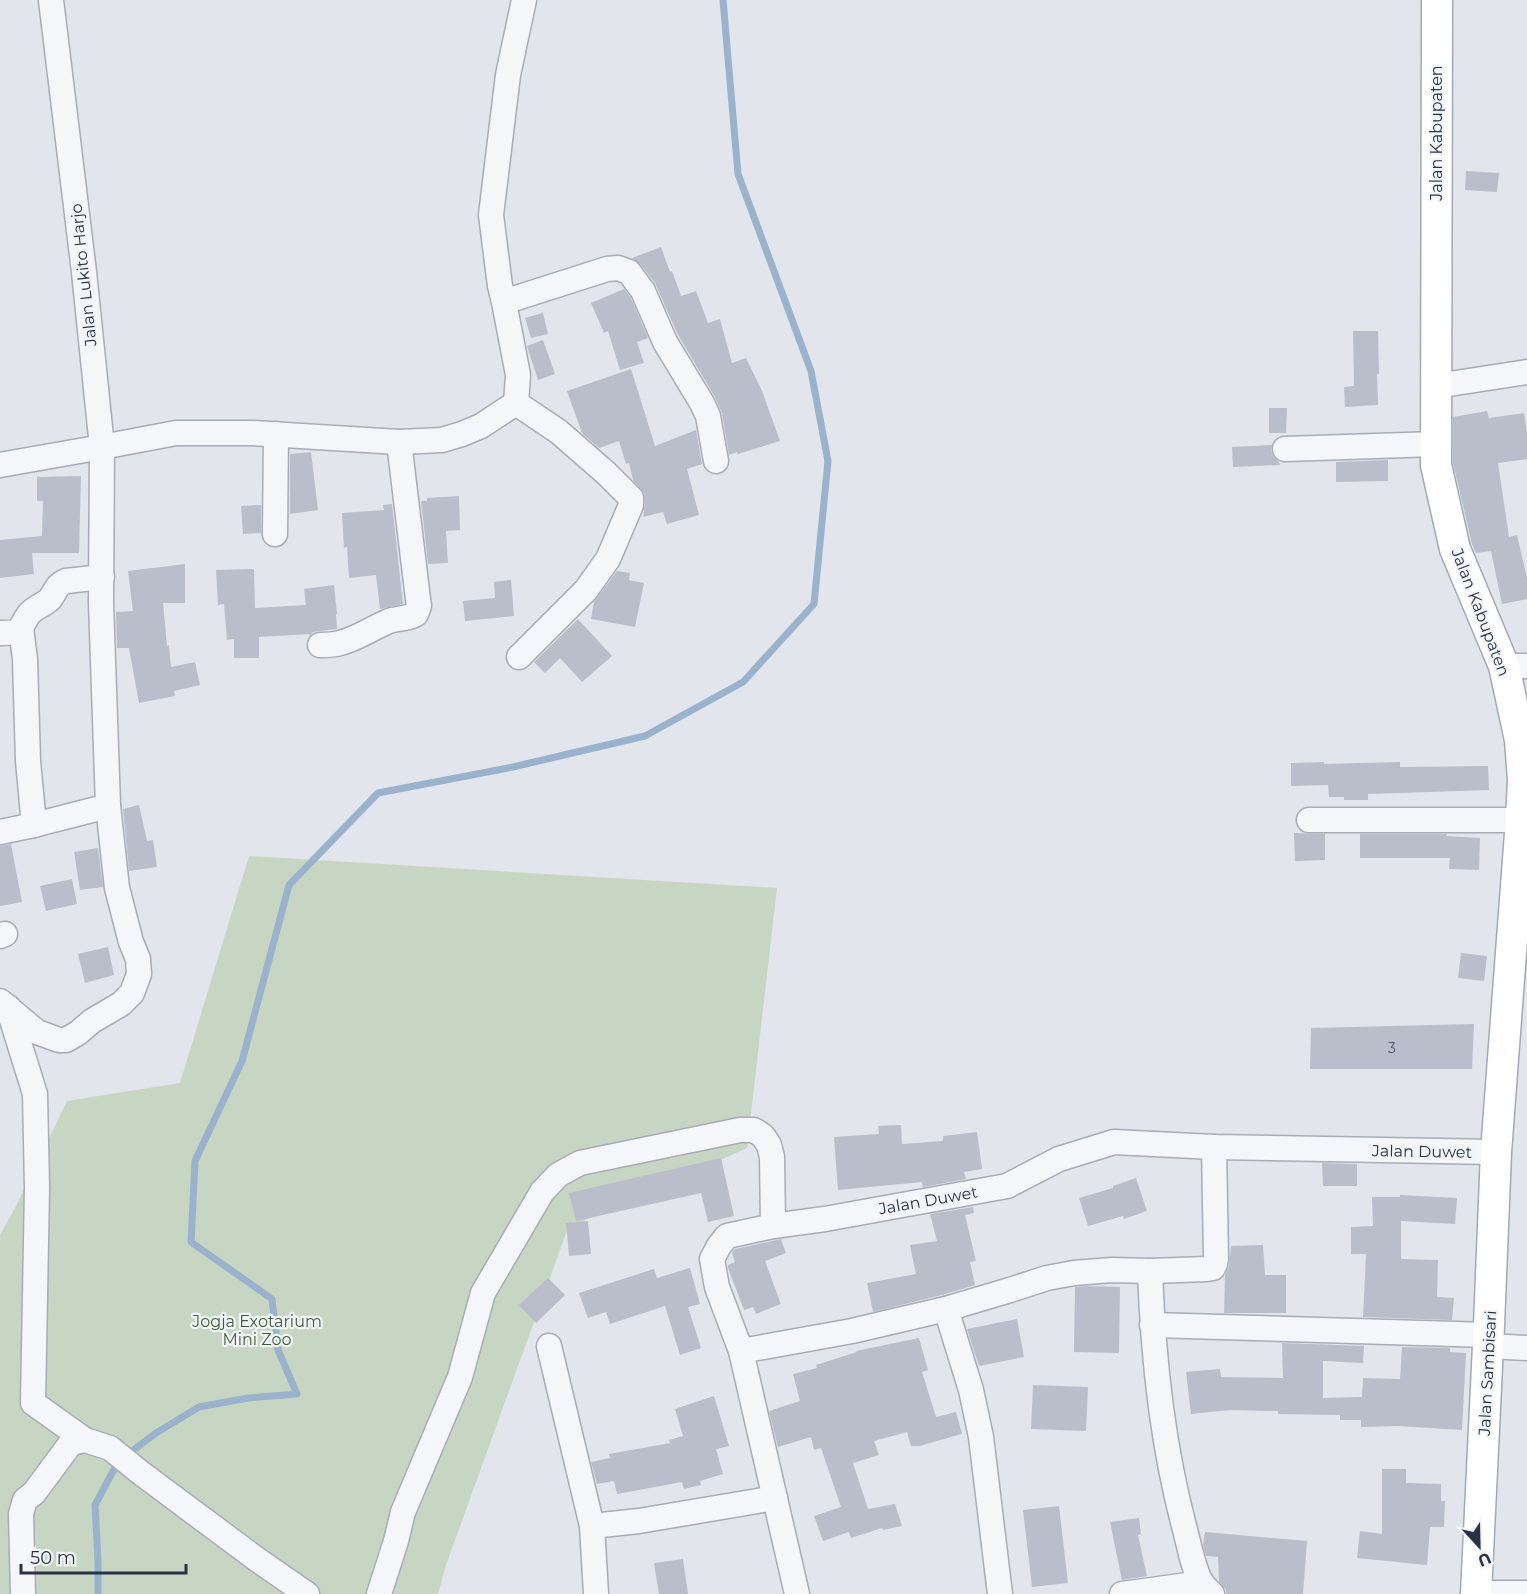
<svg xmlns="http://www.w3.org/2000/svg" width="1527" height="1594" viewBox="0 0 1527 1594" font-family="Montserrat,sans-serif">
<rect width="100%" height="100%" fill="#e2e5eb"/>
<path fill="#c7d6c3" d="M249,856L777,888L747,1148L568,1228L446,1565L438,1594H0V1235L15,1208L67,1101L180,1083Z"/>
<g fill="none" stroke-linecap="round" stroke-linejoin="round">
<g stroke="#9bb2cd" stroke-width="7">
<path d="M127,1455L156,1433L199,1407L248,1398L297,1394L278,1350L272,1299L191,1242L195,1161L242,1061L289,885L378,793L513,767L645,736L743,682L814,604L828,461L811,371L738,174L723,0"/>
<path d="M98,1594V1561L95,1505L118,1462"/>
</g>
</g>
<g fill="#b9beca">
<path d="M1466,171L1499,173L1497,192L1465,190Z"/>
<path d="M661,247L670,272L672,271L681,296L696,291L708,323L720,319L732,363L746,358L762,391L780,441L738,454L737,452L729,455L722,413L715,397L678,335L655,283L640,264L632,258Z"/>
<path d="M624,289L631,298L648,338L637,342L644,363L620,370L608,331L604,333L591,303Z"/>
<path d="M543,313L548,334L531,338L525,318Z"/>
<path d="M1353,331H1378L1379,374H1377L1378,405L1345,407L1344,387L1354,386Z"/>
<path d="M543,340L555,374L538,380L527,346Z"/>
<path d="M631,369L655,446L696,430L702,464L687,469L699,515L667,524L663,512L643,517L645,505L644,493L633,480L629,463L626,464L619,441L599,448L582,433L567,391Z"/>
<path d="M1269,408H1287L1286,433H1269Z"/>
<path d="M1487,411L1489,418L1524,413L1527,432V459L1498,463L1509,537L1517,535L1527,578V599L1502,604L1491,551L1476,553L1472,544L1453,463V417Z"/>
<path d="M1272,445L1271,450L1273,456L1279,462L1280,465L1233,467L1232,447Z"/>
<path d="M311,452L318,510L290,514V454Z"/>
<path d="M1388,460V481L1336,482V462Z"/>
<path d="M81,476L79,553H32L34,574L0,578V540L42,536L43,501H37V477Z"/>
<path d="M459,496L460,530L446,531L448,563L428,564L421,501H427V498Z"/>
<path d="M392,504L403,604L380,609L376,575L349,578L347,547L344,548L342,513L384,510L383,505Z"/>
<path d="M261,505V533L243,534L241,506Z"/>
<path d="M185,564V603H163L167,646L169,645L171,667L195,662L200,685L174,691L175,696L139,703L129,648H117L116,612L133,611L128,571Z"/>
<path d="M254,569L255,608L306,605L304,589L334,585L337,614H336L337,629L319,631L313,632L310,636L309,634L259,637V658H234V639L227,640L224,604L218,605L216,570Z"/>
<path d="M617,571L630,573L629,580L644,583L635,627L591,619L594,602Z"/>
<path d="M511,580L514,616L465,621L463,601L495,598L494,582Z"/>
<path d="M578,619L612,656L582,682L560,658L545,673L534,662Z"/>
<path d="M1324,762V764L1400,762V767L1488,766L1489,790L1368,794V800H1344V797H1329L1328,785L1291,786V763Z"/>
<path d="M139,805L147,841L153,840L157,867L129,871L123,809Z"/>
<path d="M1294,833L1325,834V860L1295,861Z"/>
<path d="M1360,834H1447L1446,836L1480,838L1479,870L1449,869L1450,858H1360Z"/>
<path d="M11,844L22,902L0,906V846Z"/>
<path d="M98,848L103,887L80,890L74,852Z"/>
<path d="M72,879L77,904L46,911L40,886Z"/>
<path d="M108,947L114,975L85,983L78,954Z"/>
<path d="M1461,953L1487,956L1484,981L1458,978Z"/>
<path d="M1474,1024L1472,1069H1310L1311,1028Z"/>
<path d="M901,1125L902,1144L943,1141V1136L977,1132L982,1169L964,1172L966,1179L923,1187L922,1182L838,1190L834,1137L879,1134L878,1126Z"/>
<path d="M721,1158L734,1216L708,1222L701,1193L576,1221L569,1193Z"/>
<path d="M1322,1163L1357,1164V1186H1323Z"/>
<path d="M1136,1178L1147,1211L1124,1219L1123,1216L1088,1226L1079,1198L1113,1188V1186Z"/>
<path d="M1400,1195L1457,1198L1455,1224L1401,1221V1259L1438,1260L1437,1297L1454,1298L1452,1320L1363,1317L1366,1254H1351V1227L1373,1226L1372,1197H1400Z"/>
<path d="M973,1207L974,1213L965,1215L976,1261L970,1262L975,1285L942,1295L873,1312L867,1283L916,1274L910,1245L937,1241L930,1214Z"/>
<path d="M588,1221L591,1254L569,1256L566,1223Z"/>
<path d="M781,1239L786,1253L765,1261L781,1304L756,1314L753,1307L744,1310L728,1268V1265L735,1262L732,1253L735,1249Z"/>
<path d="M1263,1245L1265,1275H1286V1313H1224L1225,1276L1229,1267L1231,1246Z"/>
<path d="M690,1268L700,1304L688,1307L701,1348L680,1355L665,1306L610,1324L606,1312L588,1318L579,1293L654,1269L657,1278Z"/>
<path d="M548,1278L565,1295L536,1323L519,1305Z"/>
<path d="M1086,1286L1120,1287L1119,1353L1074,1352L1075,1287Z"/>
<path d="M1017,1319L1024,1357L979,1366L967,1329Z"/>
<path d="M919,1338L928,1370L922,1372L936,1417L956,1412L962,1434L919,1446H911L907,1432L874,1441L879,1455L853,1463L868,1509L895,1504L902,1526L883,1530L882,1528L851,1538L849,1532L823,1541L814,1516L841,1507L821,1448L814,1450L811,1437L778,1447L769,1411L800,1401L793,1374L817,1368L816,1365L857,1352L856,1351Z"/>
<path d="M1282,1343L1364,1346L1363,1363L1323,1361V1398L1362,1397L1363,1378L1400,1379L1402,1347L1450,1348V1352L1466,1353L1462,1430L1398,1426L1361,1427V1420H1340V1415L1278,1414V1411L1230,1410L1191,1414L1186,1372L1220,1369L1221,1377L1283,1378Z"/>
<path d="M1033,1385L1088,1387L1086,1431L1031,1429Z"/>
<path d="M714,1396L729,1446L716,1449L723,1474L700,1481L701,1485L684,1489L682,1482L617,1494L614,1481L597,1484L591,1462L610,1458L609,1454L670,1443L669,1440L683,1436L675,1409Z"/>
<path d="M1382,1469H1406V1483L1441,1484V1501H1445L1444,1527H1430L1427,1565L1357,1558L1360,1531L1382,1534Z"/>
<path d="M1059,1506L1068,1583L1032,1587L1023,1510Z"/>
<path d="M1139,1518L1141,1534L1138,1535L1147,1576L1122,1580L1110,1522Z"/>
<path d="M1205,1532L1307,1541L1303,1594H1226V1590L1219,1581L1218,1557L1206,1556L1203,1545Z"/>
<path d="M683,1559L688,1594H659L654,1563Z"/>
</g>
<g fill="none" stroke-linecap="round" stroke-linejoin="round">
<g stroke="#a7acb6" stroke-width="27">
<g id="minor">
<path d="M504,302L607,269L618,268L629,272L643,291L665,342L702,403L708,416L716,461"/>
<path d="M1436,386L1527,372"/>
<path d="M516,403L559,432L606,473L631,498V505L608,559L586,590L519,657"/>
<path d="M1285,449L1436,444"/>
<path d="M0,465L102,447L84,272L51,0"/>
<path d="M275,534L276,434"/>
<path d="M21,628L25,659L28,761L34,825"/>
<path d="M0,633C4,633 11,633 15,632C23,629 24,619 30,613C35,607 44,605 50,599C56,591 56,585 66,581L102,577"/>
<path d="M320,645C327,645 334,645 340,643C357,639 372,628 389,621C398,618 408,619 416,614L419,606L418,599L399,442"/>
<path d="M1504,666H1527"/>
<path d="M1309,820H1521"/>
<path d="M0,832L34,825L108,806"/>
<path d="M0,936L5,934"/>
<path d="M0,1001L37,1032L59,1040H66L78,1033L92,1021L121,1004L132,993L139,974L138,959L131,942L117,888L108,806L101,603L102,447L176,433H252L399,442L442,440L462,434L481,426L516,403L518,375L504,302L500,286L491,215L508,75L524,0"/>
<path d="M8,1007L35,1094L37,1188L33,1403L85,1440"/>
<path d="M1150,1271C1153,1357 1162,1443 1184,1526C1189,1544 1193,1569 1202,1584C1205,1587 1209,1591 1212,1594"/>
<path d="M946,1309L971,1390L981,1437L1000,1594"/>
<path d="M1152,1325L1489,1335"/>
<path d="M549,1346L592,1526L596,1594"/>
<path d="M1488,1346L1527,1348"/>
<path d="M741,1351L852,1331L946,1309L1010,1290L1047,1278L1074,1273L1112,1270L1150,1271L1207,1269L1213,1268L1215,1264L1216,1259L1214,1147"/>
<path d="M592,1526L639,1521L775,1498"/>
<path d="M1476,1593H1527"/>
<path d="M23,1594L21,1514L25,1500L34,1493L71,1443L85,1440L110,1448L141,1473L255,1558L307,1594"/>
<path d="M379,1594L396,1541L403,1512L460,1377L483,1293L542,1192L558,1175L580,1163L740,1130H754L763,1136L769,1145L772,1157L773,1226"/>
<path d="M797,1594L741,1351L717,1287L712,1259L719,1246L727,1236L773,1226L825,1219L1007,1186L1059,1159L1114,1142L1214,1147L1496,1152"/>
<path d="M1122,1594L1202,1583"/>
</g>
</g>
<g stroke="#a0a9b8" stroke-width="33">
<path id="major" d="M1437,0L1436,465L1455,549L1504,666L1520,740L1523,780L1521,820L1496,1152L1489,1325L1476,1594"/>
</g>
<use href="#minor" stroke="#f5f6f9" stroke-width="24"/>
<use href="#major" stroke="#fff" stroke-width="30"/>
</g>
<g text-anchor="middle" stroke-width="4.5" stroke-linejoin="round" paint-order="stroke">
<g font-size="14" fill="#4d5566">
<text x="1392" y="1053">3</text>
</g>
<g font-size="16" fill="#293245" stroke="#f2f5f8">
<text transform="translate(1436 133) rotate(-90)" y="6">Jalan Kabupaten</text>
<text transform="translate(83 275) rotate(-96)" y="6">Jalan Lukito Harjo</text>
<text transform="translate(1481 612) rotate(69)" y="6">Jalan Kabupaten</text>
<text transform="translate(1422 1151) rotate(1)" y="6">Jalan Duwet</text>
<text transform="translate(928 1200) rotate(-10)" y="6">Jalan Duwet</text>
<text transform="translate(1487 1373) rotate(-87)" y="6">Jalan Sambisari</text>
</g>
<g font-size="16" fill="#3c6135" stroke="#f2f5f8">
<text x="257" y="1327">Jogja Exotarium<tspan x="257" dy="18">Mini Zoo</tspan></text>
</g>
</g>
<g transform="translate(1479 1546) rotate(158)" stroke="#f2f5f8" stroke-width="4.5" paint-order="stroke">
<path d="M0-4.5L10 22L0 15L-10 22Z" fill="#293245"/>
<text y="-9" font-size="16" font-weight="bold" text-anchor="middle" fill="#293245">U</text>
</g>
<path d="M21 1564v9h165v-9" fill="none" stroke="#293245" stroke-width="3"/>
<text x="30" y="1564" font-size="18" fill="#293245" stroke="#f2f5f8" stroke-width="4.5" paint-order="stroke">50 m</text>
</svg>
